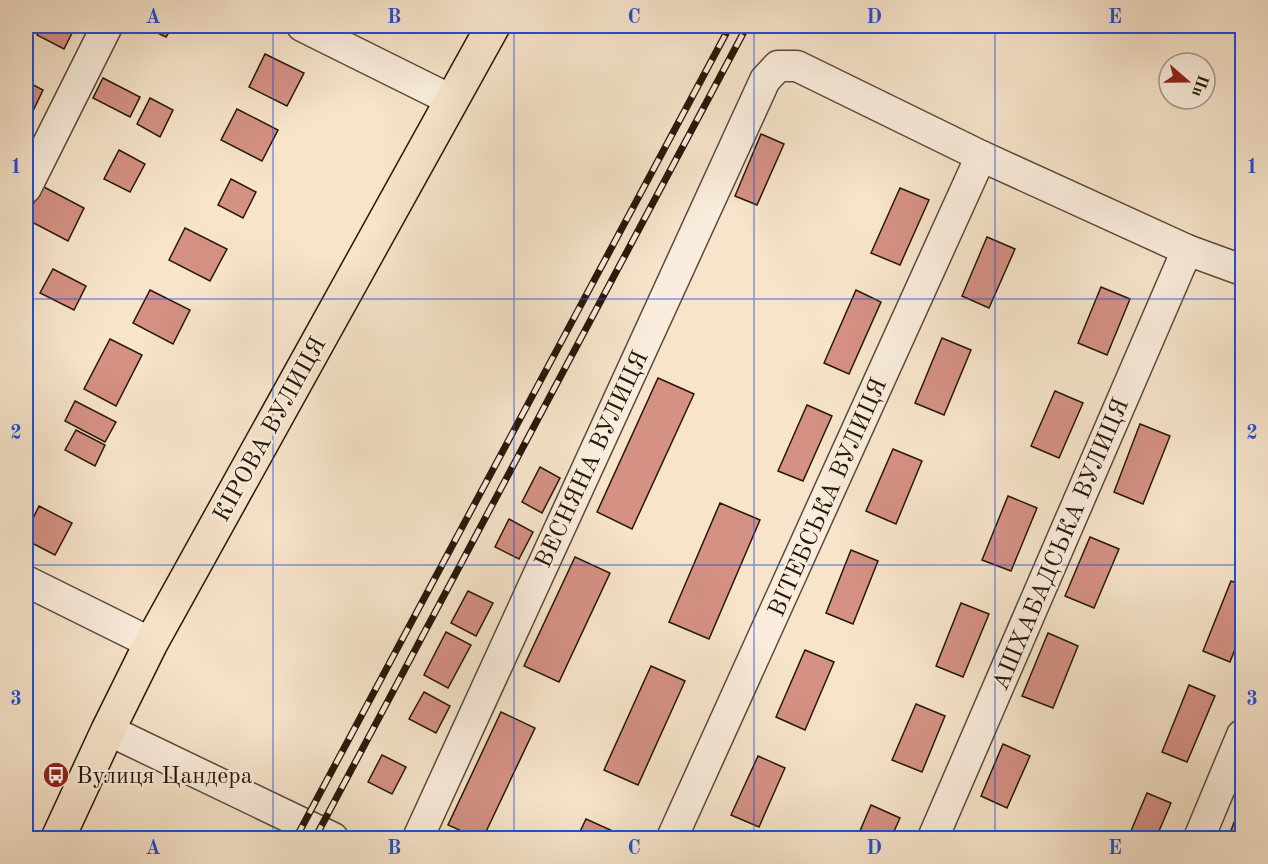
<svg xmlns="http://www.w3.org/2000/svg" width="1268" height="864" viewBox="0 0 1268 864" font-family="'Old Standard TT',serif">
<rect width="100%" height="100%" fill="#f7e4cb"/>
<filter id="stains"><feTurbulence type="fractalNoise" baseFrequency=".00333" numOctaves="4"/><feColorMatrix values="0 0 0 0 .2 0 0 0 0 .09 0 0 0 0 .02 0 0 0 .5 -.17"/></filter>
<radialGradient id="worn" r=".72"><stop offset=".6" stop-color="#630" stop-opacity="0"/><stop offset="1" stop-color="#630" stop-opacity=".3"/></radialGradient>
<g fill="#d59184" stroke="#261809" stroke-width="1.5">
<path d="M42,26H71L75,27L64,49L37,35Z"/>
<path d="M143,26H173L166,37Z"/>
<path d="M265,54L304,73L287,106L249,87Z"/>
<path d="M103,78L140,97L130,117L93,98Z"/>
<path d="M26,81L43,90L33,111L26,107Z"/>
<path d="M150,98L173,110L160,137L137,124Z"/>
<path d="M237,109L278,130L262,161L221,140Z"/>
<path d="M761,134L784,144L757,205L735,196Z"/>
<path d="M119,150L145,164L130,192L104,179Z"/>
<path d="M231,179L256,192L243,218L218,205Z"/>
<path d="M42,186L84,208L68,241L26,219Z"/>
<path d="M900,188L929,200L900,265L871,253Z"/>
<path d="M185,228L227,249L210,281L169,260Z"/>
<path d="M987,237L1015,249L989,308L962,296Z"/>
<path d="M53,269L86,286L74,310L40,293Z"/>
<path d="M1101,287L1130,299L1107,355L1078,343Z"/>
<path d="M150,290L190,310L173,344L133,323Z"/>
<path d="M856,290L881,302L849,374L824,363Z"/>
<path d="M942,338L971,350L944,415L915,403Z"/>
<path d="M110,339L142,355L116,406L84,389Z"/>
<path d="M658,378L694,394L632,529L597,512Z"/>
<path d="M1055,391L1083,403L1059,458L1031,446Z"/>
<path d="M75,401L116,422L105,442L65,421Z"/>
<path d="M807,405L832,416L803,481L778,471Z"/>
<path d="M1140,424L1170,436L1143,504L1114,492Z"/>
<path d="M76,430L105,445L95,466L65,450Z"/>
<path d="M893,449L922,461L896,524L866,511Z"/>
<path d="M540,467L560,478L542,513L522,502Z"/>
<path d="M1008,496L1037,508L1011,571L982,560Z"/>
<path d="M720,503L760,520L709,639L669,622Z"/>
<path d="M39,506L72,523L55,555L26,540V533Z"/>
<path d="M509,519L533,532L519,559L495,547Z"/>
<path d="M1090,537L1119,549L1094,608L1065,596Z"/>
<path d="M851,550L878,561L853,624L826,613Z"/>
<path d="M575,557L610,573L559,682L524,666Z"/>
<path d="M1231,581L1242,585V631L1230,662L1203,651Z"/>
<path d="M468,591L493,603L476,636L451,623Z"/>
<path d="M961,603L989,614L963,677L936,666Z"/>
<path d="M446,632L471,645L448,688L424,675Z"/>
<path d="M1048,633L1078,646L1053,708L1022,696Z"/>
<path d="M805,650L834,662L805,730L776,717Z"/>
<path d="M651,666L685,681L638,785L604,770Z"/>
<path d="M1189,685L1215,696L1187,762L1162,752Z"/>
<path d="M424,692L450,706L436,733L409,719Z"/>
<path d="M916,704L945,716L922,772L892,760Z"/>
<path d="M501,712L535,728L483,838H477L448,825Z"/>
<path d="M1003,744L1030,756L1007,808L981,796Z"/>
<path d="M382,755L406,767L392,794L368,782Z"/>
<path d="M758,756L785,768L759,827L731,815Z"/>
<path d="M1147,793L1171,803L1156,838H1128Z"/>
<path d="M1242,802V838H1228Z"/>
<path d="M871,805L900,818L891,838H857Z"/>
<path d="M586,819L626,837L625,838H577Z"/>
</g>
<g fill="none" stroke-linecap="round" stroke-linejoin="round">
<g stroke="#5a4b3a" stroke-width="33">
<g id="minor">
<path d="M302,26L451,100"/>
<path d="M26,188L107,26"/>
<path d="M26,581L151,643"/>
<path d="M108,730L333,838"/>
<path d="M418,838L765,80L778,66H797L981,156L1187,250L1242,270"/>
<path d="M672,838L981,156"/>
<path d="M933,838L1187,250"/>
<path d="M1199,838L1242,735"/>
</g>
</g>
<g stroke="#261809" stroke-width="36">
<path id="major" d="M58,838L108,730L151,643L493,26"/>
</g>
<use href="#minor" stroke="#faeddd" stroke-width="30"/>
<use href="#major" stroke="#f7e4cb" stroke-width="33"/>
<g stroke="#261809" stroke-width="7">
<g id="rail">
<path d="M296,838L730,26"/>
<path d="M315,838L747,26"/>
</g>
</g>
<use href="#rail" stroke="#faeddd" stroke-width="4.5" stroke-dasharray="14" stroke-linecap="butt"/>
</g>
<path fill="none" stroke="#1d4ed8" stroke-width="1.5" stroke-opacity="0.55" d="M273,26V838M514,26V838M754,26V838M995,26V838M26,299H1242M26,565H1242"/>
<defs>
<g id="bus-disc" transform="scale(1.35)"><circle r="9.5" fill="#8f2418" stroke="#faeddd"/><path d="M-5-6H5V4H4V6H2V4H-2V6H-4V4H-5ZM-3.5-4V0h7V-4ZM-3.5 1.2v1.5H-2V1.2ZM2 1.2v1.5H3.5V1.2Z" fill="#fff"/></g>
</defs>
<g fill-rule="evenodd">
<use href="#bus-disc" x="56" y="775"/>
</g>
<g text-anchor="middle" stroke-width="4.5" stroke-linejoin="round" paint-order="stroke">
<g font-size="24" fill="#261809" stroke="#faeddd">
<text transform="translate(269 429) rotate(-61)" y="8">КІРОВА ВУЛИЦЯ</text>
<text transform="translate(591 459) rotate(-65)" y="8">ВЕСНЯНА ВУЛИЦЯ</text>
<text transform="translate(827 497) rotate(-66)" y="8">ВІТЕБСЬКА ВУЛИЦЯ</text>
<text transform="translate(1060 544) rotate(-67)" y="8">АШХАБАДСЬКА ВУЛИЦЯ</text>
</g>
<g font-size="24" fill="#261809" stroke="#faeddd" text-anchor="start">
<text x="76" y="783">Вулиця Цандера</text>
</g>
</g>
<rect width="1268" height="864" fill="none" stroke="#f7e4cb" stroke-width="66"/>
<g transform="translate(1187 81) rotate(110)"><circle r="28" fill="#faeddd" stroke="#a59888" stroke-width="1.5"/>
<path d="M0-4.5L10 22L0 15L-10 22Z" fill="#8f2418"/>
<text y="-9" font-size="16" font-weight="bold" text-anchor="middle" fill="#261809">Пн</text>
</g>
<rect x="33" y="33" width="1202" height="798" fill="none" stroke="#1d4ed8" stroke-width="2"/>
<g font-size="20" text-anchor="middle" font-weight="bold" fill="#1d4ed8">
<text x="153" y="23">A</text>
<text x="394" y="23">B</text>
<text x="634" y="23">C</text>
<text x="874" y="23">D</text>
<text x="1115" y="23">E</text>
<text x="16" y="173">1</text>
<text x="1252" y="173">1</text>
<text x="16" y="439">2</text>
<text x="1252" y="439">2</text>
<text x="16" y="705">3</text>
<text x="1252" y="705">3</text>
<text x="153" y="854">A</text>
<text x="394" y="854">B</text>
<text x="634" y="854">C</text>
<text x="874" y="854">D</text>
<text x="1115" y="854">E</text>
</g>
<rect width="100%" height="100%" filter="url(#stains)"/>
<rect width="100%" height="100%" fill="url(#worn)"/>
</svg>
